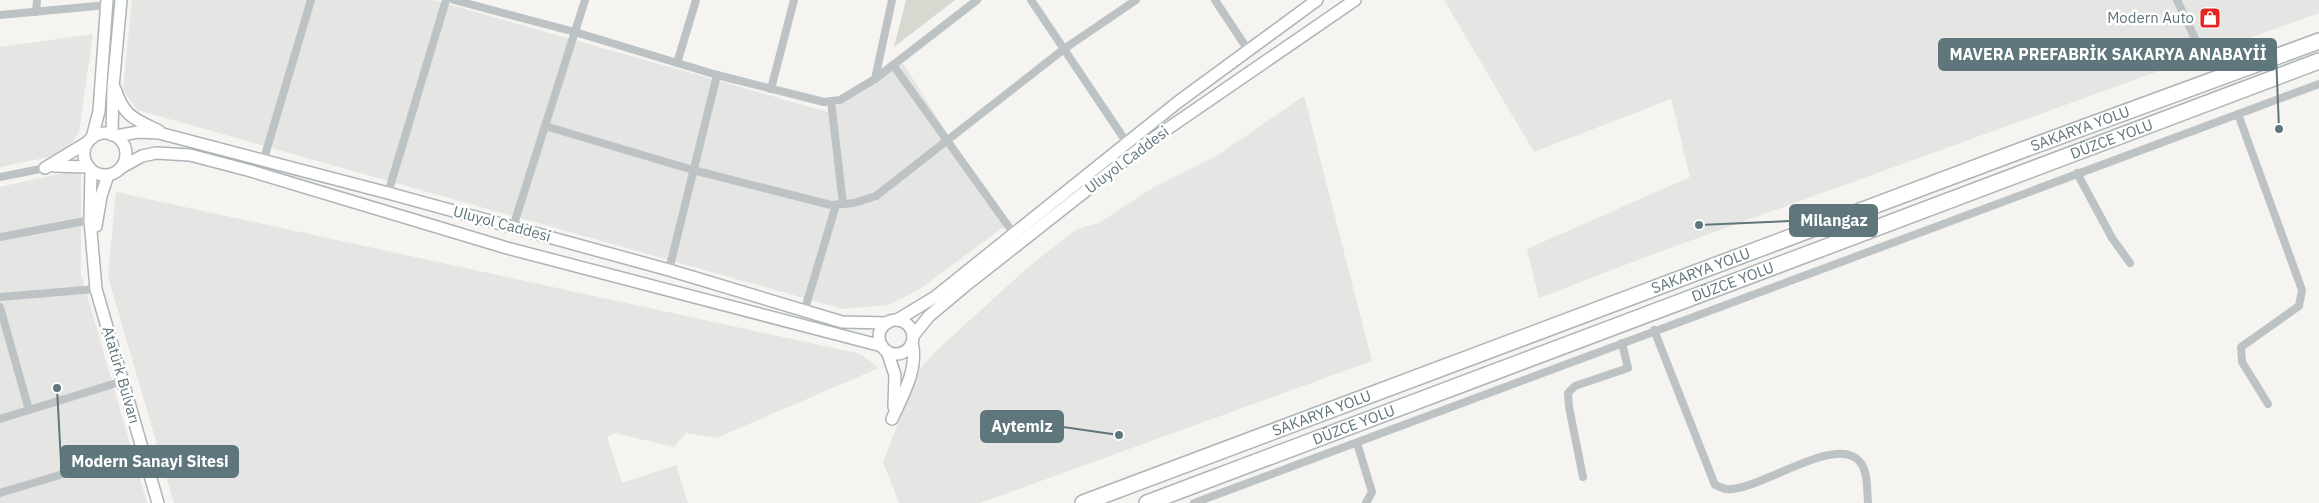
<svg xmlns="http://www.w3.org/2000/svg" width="2319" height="503" viewBox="0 0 2319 503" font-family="'IBM Plex Sans',sans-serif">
<rect width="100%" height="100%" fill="#f5f4f0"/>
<g fill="#e5e5e4">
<path d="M132,0H433L828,112L903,63L1005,226L920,289L889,305L843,309L137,110L123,90Z"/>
<path d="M1444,0H2319V13L1651,255L1539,298L1527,249L1690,177L1671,99L1534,152Z"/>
<path d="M93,34L79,132L64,154L0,167V47Z"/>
<path d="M1304,96L1372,361L980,503H899L883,462L919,370L935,352L1027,268L1077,229L1099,223L1154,187L1218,155Z"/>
<path d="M81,169V274L147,503H0V187Z"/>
<path d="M116,192L861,354L879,368L716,438L686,433L674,447L615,433L607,437L622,483L676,465L688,503H174L108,277Z"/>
</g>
<path fill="#d5d9cf" d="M906,0H955L894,47Z"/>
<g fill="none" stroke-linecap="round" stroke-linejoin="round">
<g stroke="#adb5b8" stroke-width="14">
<g id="secondary">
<path d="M115,89C124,117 135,119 159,131"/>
<circle cx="105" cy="154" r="21"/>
<path d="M112,135L113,87L121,0"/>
<path d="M116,136L138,132L159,133L388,193L669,270L842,322L887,323"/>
<path d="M92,138L99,111L107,0"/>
<path d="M54,166L89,167"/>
<path d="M122,167L142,156L156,153L190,155L251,171L507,248L882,346"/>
<path d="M45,168L88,142"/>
<path d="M91,170L90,220L96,289L158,503"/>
<path d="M96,226L101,196L108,175"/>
<path d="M897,320L935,297L1178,102L1317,0"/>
<circle cx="896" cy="337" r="17"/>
<path d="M913,336L929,316L965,286L1144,145L1355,0"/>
<path d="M887,351L895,375L894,407"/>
<path d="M892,419C902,397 919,368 912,343"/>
</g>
</g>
<g stroke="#aeb4b6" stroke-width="18">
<g id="highway">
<path id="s1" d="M1083,503L2025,149L2319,41"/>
<path id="s2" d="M1147,503L2319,61"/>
</g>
</g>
<g stroke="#bdc3c5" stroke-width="8">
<path d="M454,0L575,32L717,75L824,102L840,100L875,79L977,0"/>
<path d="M1031,0L1127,143"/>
<path d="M1215,0L1248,50"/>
<path d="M2177,0L2205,60"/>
<path d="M36,12L37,0"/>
<path d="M0,15L107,5"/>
<path d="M677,63L696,0"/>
<path d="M893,65L1014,234"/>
<path d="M875,79L892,0"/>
<path d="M771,89L794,0"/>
<path d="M831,101L843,204"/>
<path d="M2238,114L2302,290L2299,306L2241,347L2242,362L2268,404"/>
<path d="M545,126L693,170L831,205L854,203L876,196L1064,49L1136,0"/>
<path d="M263,162L311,0"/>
<path d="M2077,173L2112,238L2130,263"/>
<path d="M0,177L45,168"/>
<path d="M388,193L446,0"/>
<path d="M513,227L585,0"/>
<path d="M0,237L90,220"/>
<path d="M669,270L717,75"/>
<path d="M0,297L96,289"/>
<path d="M0,307L29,410"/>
<path d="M804,312L836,205"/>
<path d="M1654,330L1715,485C1718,486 1722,488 1726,489C1757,493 1837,432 1860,462C1868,471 1867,491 1868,503"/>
<path d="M0,419L123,381"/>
<path d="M1357,443L1372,492L1366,503"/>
<path d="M1583,477L1569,407L1568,393L1575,386L1628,368L1622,343"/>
<path d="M0,493L143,450"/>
<path d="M1194,503L2319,84"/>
</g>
<use href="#secondary" stroke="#fff" stroke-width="11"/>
<use href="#highway" stroke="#fff" stroke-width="15"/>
</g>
<defs>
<g id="shop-square" transform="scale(1.125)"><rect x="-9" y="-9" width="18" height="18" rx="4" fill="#e42521" stroke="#fff"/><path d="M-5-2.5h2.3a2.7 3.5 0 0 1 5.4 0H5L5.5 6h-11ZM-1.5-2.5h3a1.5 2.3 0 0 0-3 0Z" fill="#fff"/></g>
</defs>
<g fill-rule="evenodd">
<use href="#shop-square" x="2210" y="18"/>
</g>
<g text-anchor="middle" stroke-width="5" stroke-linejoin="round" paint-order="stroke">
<g font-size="15" fill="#5f767c" stroke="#fff" text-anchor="end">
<text x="2194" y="23">Modern Auto</text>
</g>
<g font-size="15" fill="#5f767c" stroke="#fff">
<text dy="5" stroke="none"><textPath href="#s1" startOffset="1065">SAKARYA YOLU</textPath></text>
<text dy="5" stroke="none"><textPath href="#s2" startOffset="1031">DÜZCE YOLU</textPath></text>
<text transform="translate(1127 160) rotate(-37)" y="5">Uluyol Caddesi</text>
<text transform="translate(502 224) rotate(15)" y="5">Uluyol Caddesi</text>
<text dy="5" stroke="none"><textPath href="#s1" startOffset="660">SAKARYA YOLU</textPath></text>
<text dy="5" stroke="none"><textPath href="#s2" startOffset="626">DÜZCE YOLU</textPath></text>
<text transform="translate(121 375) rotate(74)" y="5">Atatürk Bulvarı</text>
<text dy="5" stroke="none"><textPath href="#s1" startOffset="255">SAKARYA YOLU</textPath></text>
<text dy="5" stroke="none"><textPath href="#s2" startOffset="221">DÜZCE YOLU</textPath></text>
</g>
</g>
<path fill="none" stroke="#5f767c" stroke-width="2" d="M2279 129L2276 54M1699 225L1790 221M1119 435L1063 427M57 388L61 462"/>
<g fill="#5f767c" stroke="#fff" stroke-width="2">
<circle cx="2279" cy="129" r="5"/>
<circle cx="1699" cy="225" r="5"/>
<circle cx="1119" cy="435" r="5"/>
<circle cx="57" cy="388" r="5"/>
</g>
<g fill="#5f767c" stroke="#5f767c" stroke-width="2">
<rect x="1939" y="39" width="337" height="31" rx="5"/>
<rect x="1790" y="205" width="87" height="31" rx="5"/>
<rect x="981" y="411" width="82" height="31" rx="5"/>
<rect x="61" y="446" width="177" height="31" rx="5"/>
</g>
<g font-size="16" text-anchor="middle" font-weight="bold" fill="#fff">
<text x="2108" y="60">MAVERA PREFABRİK SAKARYA ANABAYİİ</text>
<text x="1834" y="226">Milangaz</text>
<text x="1022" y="432">Aytemiz</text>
<text x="150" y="467">Modern Sanayi Sitesi</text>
</g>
</svg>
